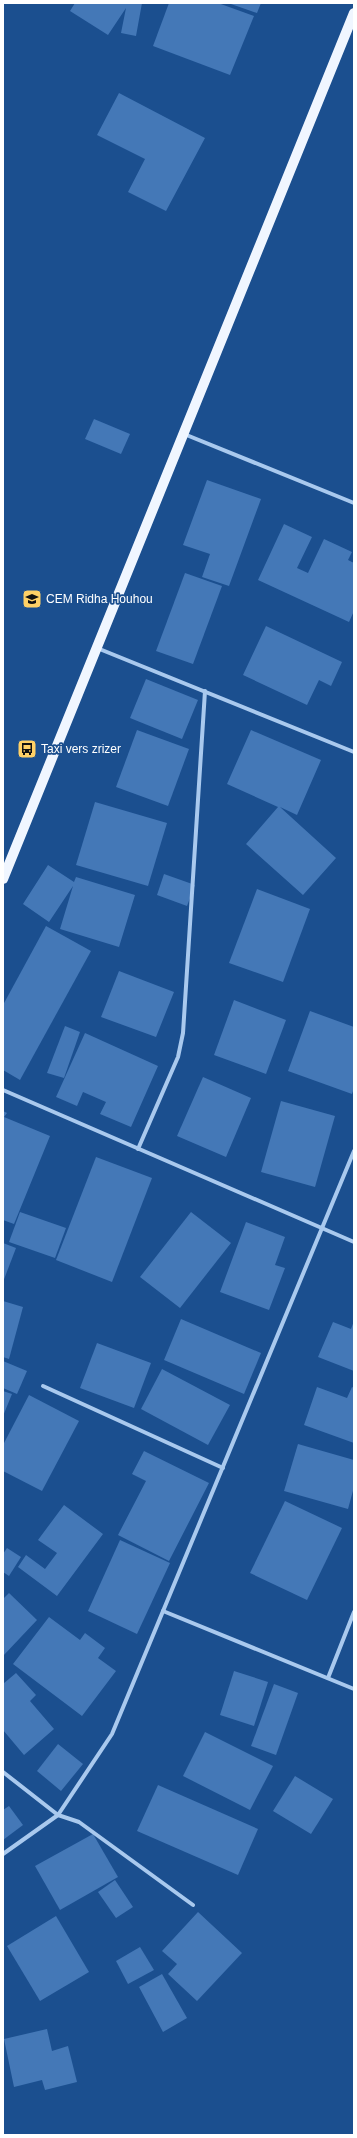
<svg xmlns="http://www.w3.org/2000/svg" width="357" height="2138" viewBox="0 0 357 2138" font-family="Arial,sans-serif">
<rect width="100%" height="100%" fill="#1b4f8f"/>
<g fill="#4478b7">
<path d="M75,3H142L136,36L121,33L126,8L108,35L70,11Z"/>
<path d="M169,3H218L254,16L230,75L153,46Z"/>
<path d="M228,3H261L257,13Z"/>
<path d="M119,93L205,138L166,211L128,192L145,159L97,135Z"/>
<path d="M94,419L130,434L121,454L85,439Z"/>
<path d="M207,480L261,499L229,586L202,577L210,554L183,545Z"/>
<path d="M284,524L312,537L297,568L308,573L324,539L352,552L348,560L354,563V611L349,622L258,580Z"/>
<path d="M185,573L222,586L193,664L156,651Z"/>
<path d="M266,626L342,662L331,686L319,680L307,705L243,675Z"/>
<path d="M146,679L198,700L182,739L130,718Z"/>
<path d="M137,730L189,749L168,806L116,787Z"/>
<path d="M251,730L321,760L297,815L280,807L336,858L303,895L246,844L278,807L227,784Z"/>
<path d="M95,802L167,823L148,886L76,865Z"/>
<path d="M48,865L74,882L76,877L135,895L119,947L60,929L73,886L49,922L23,904Z"/>
<path d="M164,874L195,885L187,906L157,895Z"/>
<path d="M257,889L310,909L283,982L229,963Z"/>
<path d="M46,926L91,951L20,1080L3,1070V1005Z"/>
<path d="M119,971L174,992L156,1037L101,1017Z"/>
<path d="M234,1000L286,1020L266,1074L214,1055Z"/>
<path d="M310,1011L354,1027V1088L352,1094L288,1071Z"/>
<path d="M65,1026L80,1032L64,1078L47,1073Z"/>
<path d="M85,1033L158,1066L131,1127L100,1114L106,1102L83,1092L77,1106L56,1097Z"/>
<path d="M203,1077L251,1098L226,1157L177,1136Z"/>
<path d="M281,1101L335,1116L315,1187L261,1172Z"/>
<path d="M3,1111L7,1113L4,1117L50,1136L14,1224L3,1220Z"/>
<path d="M96,1157L152,1178L112,1282L56,1260Z"/>
<path d="M20,1212L66,1228L55,1258L9,1242Z"/>
<path d="M191,1212L231,1243L180,1308L140,1277Z"/>
<path d="M246,1222L285,1237L275,1265L285,1268L269,1310L220,1292Z"/>
<path d="M3,1243L16,1248L3,1282Z"/>
<path d="M3,1301L23,1307L9,1359L3,1357Z"/>
<path d="M181,1319L261,1353L244,1394L164,1360Z"/>
<path d="M354,1321V1371L318,1357L333,1322L351,1329Z"/>
<path d="M97,1343L151,1363L134,1408L80,1388Z"/>
<path d="M3,1361L27,1371L17,1394L3,1388Z"/>
<path d="M162,1369L230,1405L208,1445L141,1409Z"/>
<path d="M317,1387L347,1398L352,1387L354,1388V1443L304,1425Z"/>
<path d="M3,1391L12,1394L3,1416Z"/>
<path d="M29,1395L79,1421L42,1491L3,1471V1445Z"/>
<path d="M298,1444L354,1460V1487L348,1509L284,1491Z"/>
<path d="M144,1451L209,1483L169,1561L118,1535L146,1481L132,1474Z"/>
<path d="M285,1501L342,1528L307,1600L250,1573Z"/>
<path d="M64,1505L103,1534L57,1596L18,1567L26,1555L45,1569L57,1553L38,1540Z"/>
<path d="M120,1540L170,1563L137,1634L88,1611Z"/>
<path d="M7,1548L21,1557L9,1576L3,1572V1554Z"/>
<path d="M9,1593L37,1620L3,1656V1599Z"/>
<path d="M49,1617L80,1640L85,1633L105,1648L98,1658L116,1671L82,1716L13,1664Z"/>
<path d="M234,1671L268,1682L254,1726L220,1715Z"/>
<path d="M16,1673L36,1695L30,1701L54,1729L24,1755L3,1730V1684Z"/>
<path d="M274,1684L298,1693L276,1755L251,1746Z"/>
<path d="M205,1732L273,1766L250,1810L183,1776Z"/>
<path d="M58,1744L83,1764L61,1791L37,1771Z"/>
<path d="M295,1776L333,1799L311,1834L273,1811Z"/>
<path d="M158,1785L258,1829L238,1875L137,1831Z"/>
<path d="M9,1806L23,1825L3,1840V1810Z"/>
<path d="M93,1834L118,1877L60,1910L35,1866Z"/>
<path d="M115,1880L133,1907L116,1918L98,1892Z"/>
<path d="M198,1912L242,1953L197,2001L168,1974L177,1964L162,1951Z"/>
<path d="M56,1916L89,1972L40,2001L7,1946Z"/>
<path d="M140,1947L154,1970L128,1984L116,1961Z"/>
<path d="M162,1974L187,2018L163,2032L139,1987Z"/>
<path d="M47,2029L52,2051L68,2046L77,2082L45,2090L42,2080L14,2087L4,2039Z"/>
</g>
<g fill="none" stroke-linecap="round" stroke-linejoin="round">
<g stroke="#a9c9ee" stroke-width="4">
<path d="M184,434L354,503"/>
<path d="M97,648L354,752"/>
<path d="M3,1090L354,1242"/>
<path d="M138,1149L178,1057L183,1033L205,691"/>
<path d="M43,1386L223,1468"/>
<path d="M163,1611L354,1689"/>
<path d="M328,1678L354,1612"/>
<path d="M3,1772L58,1815L79,1822L193,1905"/>
<path d="M3,1854L58,1815L112,1734L354,1151"/>
</g>
<path stroke="#f0f6ff" stroke-width="10" d="M3,879L354,13"/>
</g>
<defs>
<g id="school-square" transform="scale(1)"><rect x="-9" y="-9" width="18" height="18" rx="4" fill="#ffd166" stroke="#1b4f8f"/><path d="M0-5L7-2L0 1L-7-2ZM-4 1L0 2.5L4 1V4Q0 6-4 4Z" fill="#111"/></g>
<g id="bus-square" transform="scale(1)"><rect x="-9" y="-9" width="18" height="18" rx="4" fill="#ffd166" stroke="#1b4f8f"/><path d="M-5-6H5V4H4V6H2V4H-2V6H-4V4H-5ZM-3.5-4V0h7V-4ZM-3.5 1.2v1.5H-2V1.2ZM2 1.2v1.5H3.5V1.2Z" fill="#111"/></g>
</defs>
<g fill-rule="evenodd">
<use href="#school-square" x="32" y="599"/>
<use href="#bus-square" x="27" y="749"/>
</g>
<g text-anchor="middle" stroke-width="3.5" stroke-linejoin="round" paint-order="stroke">
<g font-size="12" fill="#fff" stroke="#1b4f8f" text-anchor="start">
<text x="46" y="603">CEM Ridha Houhou</text>
<text x="41" y="753">Taxi vers zrizer</text>
</g>
</g>
<rect width="357" height="2138" fill="none" stroke="#ffffff" stroke-width="8"/>
</svg>
